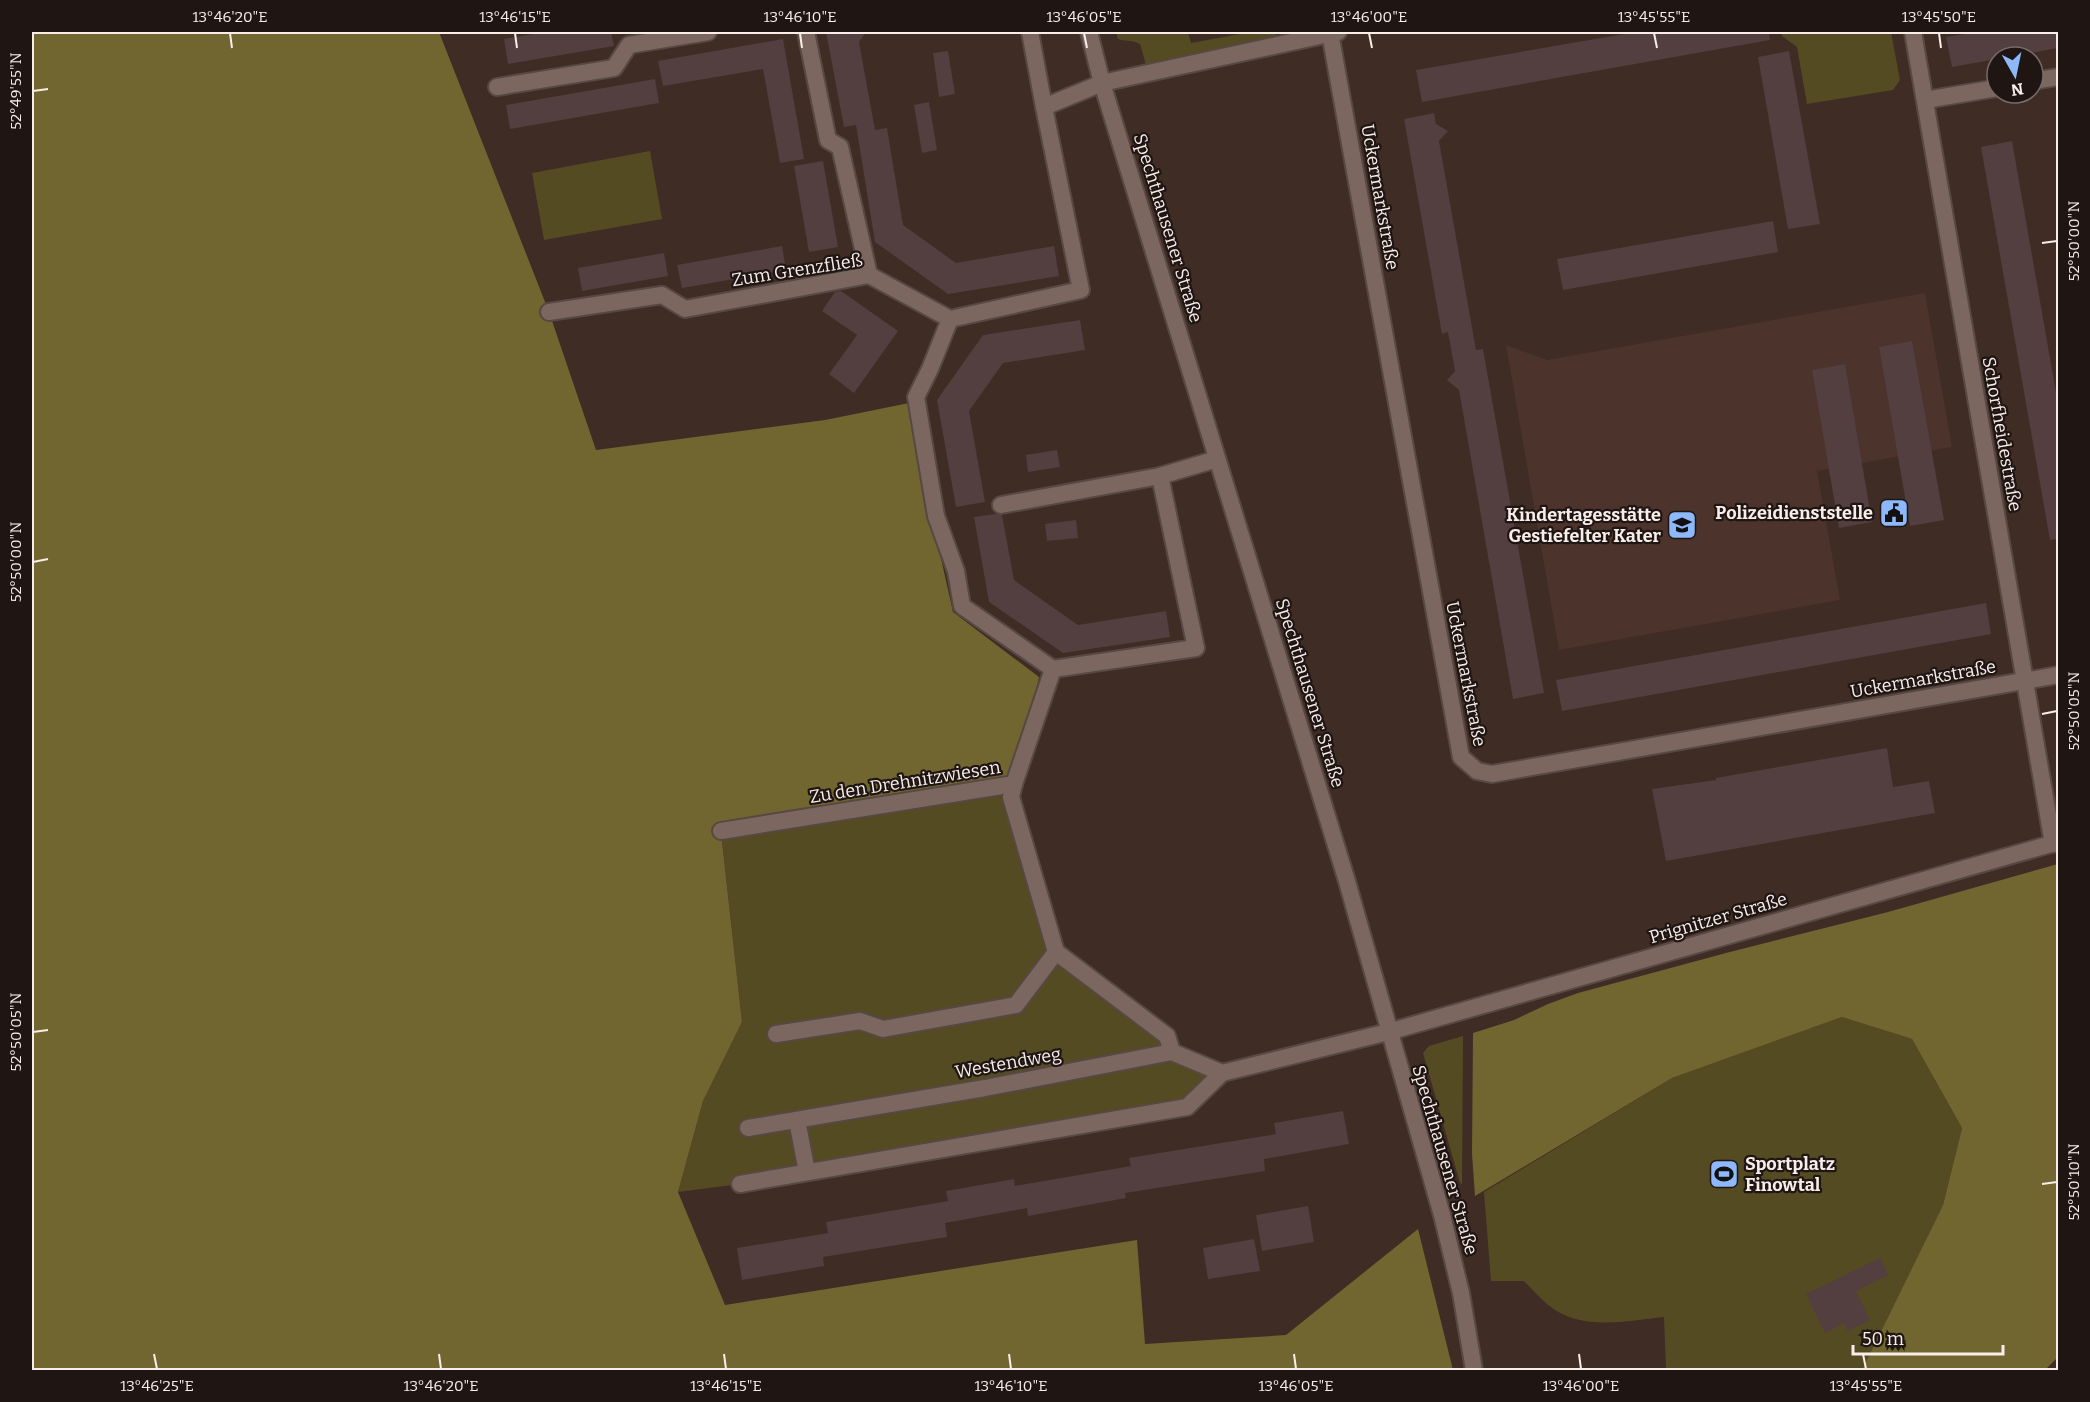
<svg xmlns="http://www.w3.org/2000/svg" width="2090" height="1402" viewBox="0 0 2090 1402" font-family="Bitter,serif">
<rect width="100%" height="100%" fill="#3e2c25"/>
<path fill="#4c332b" d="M1925,293L1952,447L1817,471L1840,600L1559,650L1506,345L1547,360Z"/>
<g fill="#554b22">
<path d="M1116,32H1188L1191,43L1251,32H1276L1277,41L1147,68L1140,44C1131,39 1125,42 1118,39Z"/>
<path d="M1781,32H1891L1900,80L1893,90L1807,104L1797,47L1782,36Z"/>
<path d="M650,151L662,219L544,240L532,173Z"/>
<path d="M1014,784L1056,952L1167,1036L1172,1052L1222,1073L1187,1107L740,1184L678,1192L703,1101L742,1022L721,831Z"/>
<path d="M1842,1017L1912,1039L1962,1128L1943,1205L1862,1370H1666L1664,1317C1625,1321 1580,1332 1547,1304C1539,1297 1532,1289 1524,1281H1491L1484,1192L1672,1078Z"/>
<path d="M1463,1036L1462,1184L1460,1183L1423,1053L1429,1046Z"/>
</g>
<g fill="#716530">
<path d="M32,32H439L549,312L596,450L825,420L914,402L932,518L953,612L1039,677L1014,784L721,832L742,1022L703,1101L678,1192L725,1305L1137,1240L1145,1344L1286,1335L1418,1229L1453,1370H32Z"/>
<path d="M2058,864V1357L2045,1370H1862L1943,1205L1962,1128L1912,1039L1842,1017L1672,1078L1475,1196L1472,1154L1473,1033L1514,1020L1548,1004L1578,993L1726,953L1888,912Z"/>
</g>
<g fill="#533e40">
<path d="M546,32H611L614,46L508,64L504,39Z"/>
<path d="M826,32H866L859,42L875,130L887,128L903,225L956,263L1054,246L1059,276L948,294L875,242L856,125L844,127Z"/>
<path d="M1636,32H1769L1770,40L1422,102L1416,70Z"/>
<path d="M1977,32H2058V48L1952,67L1946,37Z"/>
<path d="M783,39L804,159L780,163L763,69L663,86L658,61Z"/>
<path d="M948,51L955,94L939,97L933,53Z"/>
<path d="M1789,51L1820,224L1788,229L1758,57Z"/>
<path d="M655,79L659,103L510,129L506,105Z"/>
<path d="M929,102L937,150L922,153L914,105Z"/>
<path d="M1434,113L1436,124L1448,131L1439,141L1476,350L1483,349L1544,693L1513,699L1459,390L1447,380L1455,371L1448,332L1442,334L1404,119Z"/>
<path d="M2012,141L2058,404V539L2050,540L1981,147Z"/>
<path d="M823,161L838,247L809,252L794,166Z"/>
<path d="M1773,221L1778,252L1563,290L1557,259Z"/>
<path d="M782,246L786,270L682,288L677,265Z"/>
<path d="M664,253L668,276L582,291L578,268Z"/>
<path d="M841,291L898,331L854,393L829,374L857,335L822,311L835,292Z"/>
<path d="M1080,320L1085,350L1003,363L969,411L985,502L956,507L937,400L983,335Z"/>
<path d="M1912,341L1944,520L1910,526L1879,347Z"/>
<path d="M1845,364L1872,522L1839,528L1812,370Z"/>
<path d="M1057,450L1060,467L1028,472L1026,455Z"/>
<path d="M996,514L1002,515L1014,580L1078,625L1166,611L1170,637L1063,653L1005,613L989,602L974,517Z"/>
<path d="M1076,520L1078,538L1047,541L1045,524Z"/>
<path d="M1986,603L1991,634L1562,711L1556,680Z"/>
<path d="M1887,748L1893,787L1929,781L1935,813L1666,861L1652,789L1716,780V778Z"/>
<path d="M1343,1111L1349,1144L1264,1159L1265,1171L1125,1193L1126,1198L1028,1216L1027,1208L945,1223L947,1237L823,1257L824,1266L742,1280L737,1248L828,1233L826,1222L948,1201L946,1191L1014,1179L1015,1186L1131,1166L1129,1158L1276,1134L1274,1123Z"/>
<path d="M1308,1206L1314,1242L1262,1251L1256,1215Z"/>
<path d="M1254,1239L1260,1271L1208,1279L1203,1248Z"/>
<path d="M1880,1258L1888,1275L1856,1291L1870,1320L1848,1331L1844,1323L1825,1333L1806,1294Z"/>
</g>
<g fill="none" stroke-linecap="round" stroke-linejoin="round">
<g stroke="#574843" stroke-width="20">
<g id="minor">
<path d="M806,32L828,140L840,147L869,275"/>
<path d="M1030,32L1044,107"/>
<path d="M1089,32L1102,83L1346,878L1442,1215L1461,1293L1474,1370"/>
<path d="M1913,32L2053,844"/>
<path d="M1330,33L1461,757L1477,771L1492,774L2058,675"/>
<path d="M2033,81L2058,77"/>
<path d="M497,87L614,68L629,45L708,32"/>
<path d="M1925,100L1997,88"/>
<path d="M549,312L662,295L685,309L869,275L950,319L1081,290L1044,107L1102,83L1338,32"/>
<path d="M950,319L930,369L916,397L936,516L956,571L962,606L1053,669"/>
<path d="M1001,505L1160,476L1217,459"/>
<path d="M1014,784L1011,797L1056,952L1167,1036L1172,1052"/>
<path d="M721,831L1014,784L1053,669L1196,648L1160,476"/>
<path d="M776,1034L860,1021L883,1029L1016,1005L1056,952"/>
<path d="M797,1120L807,1172"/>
<path d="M748,1128L985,1088L1172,1052L1222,1073"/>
<path d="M740,1184L1187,1107L1222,1073L1388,1032L2058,842"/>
</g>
</g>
<use href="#minor" stroke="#7c6760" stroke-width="16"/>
</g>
<path fill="none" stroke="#f9ede9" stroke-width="2" d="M230,33L232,48M515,33L517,48M800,33L802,48M1084,33L1087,48M1369,33L1372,48M1654,33L1657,48M1939,33L1941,48M33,91L48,89M2042,243L2057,241M33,562L48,559M2042,714L2057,711M33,1032L48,1030M2042,1184L2057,1182M154,1354L157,1369M439,1354L441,1369M724,1354L726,1369M1009,1354L1011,1369M1294,1354L1296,1369M1579,1354L1581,1369M1863,1354L1866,1369"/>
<defs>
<g id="civic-square" transform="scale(1.5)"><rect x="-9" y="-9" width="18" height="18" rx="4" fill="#8db9fc" stroke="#1f1613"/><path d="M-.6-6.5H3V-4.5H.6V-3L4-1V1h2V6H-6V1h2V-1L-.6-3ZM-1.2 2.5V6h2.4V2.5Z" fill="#111"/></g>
<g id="school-square" transform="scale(1.5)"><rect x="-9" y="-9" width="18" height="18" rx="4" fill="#8db9fc" stroke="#1f1613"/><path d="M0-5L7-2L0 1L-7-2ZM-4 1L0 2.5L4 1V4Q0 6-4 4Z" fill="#111"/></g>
<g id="stadium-square" transform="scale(1.5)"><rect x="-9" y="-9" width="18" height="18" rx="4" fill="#8db9fc" stroke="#1f1613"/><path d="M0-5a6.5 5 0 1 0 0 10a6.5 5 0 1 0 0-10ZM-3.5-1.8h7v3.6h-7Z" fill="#111"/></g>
</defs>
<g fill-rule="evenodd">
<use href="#civic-square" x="1894" y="513"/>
<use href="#school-square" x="1682" y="525"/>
<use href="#stadium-square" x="1724" y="1174"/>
</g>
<g text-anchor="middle" stroke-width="4.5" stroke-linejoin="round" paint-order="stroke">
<g font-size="18" fill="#f9ede9" stroke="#1f1613">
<text transform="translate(1380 197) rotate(80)" y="6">Uckermarkstraße</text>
<text transform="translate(1168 228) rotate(73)" y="6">Spechthausener Straße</text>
<text transform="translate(797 270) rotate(-9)" y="6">Zum Grenzfließ</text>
<text transform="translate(2002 434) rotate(80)" y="6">Schorfheidestraße</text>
<text transform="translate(1466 674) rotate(79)" y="6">Uckermarkstraße</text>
<text transform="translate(1923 679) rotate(-10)" y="6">Uckermarkstraße</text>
<text transform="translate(1310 693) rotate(73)" y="6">Spechthausener Straße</text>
<text transform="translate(905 782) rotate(-9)" y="6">Zu den Drehnitzwiesen</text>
<text transform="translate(1718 918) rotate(-16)" y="6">Prignitzer Straße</text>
<text transform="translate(1008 1063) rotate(-10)" y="6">Westendweg</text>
<text transform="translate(1445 1160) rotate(74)" y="6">Spechthausener Straße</text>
</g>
<g font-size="18" font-weight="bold" fill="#f9ede9" stroke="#1f1613" text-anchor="end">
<text x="1873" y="519">Polizeidienststelle</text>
<text x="1661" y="521">Kindertagesstätte<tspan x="1661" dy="21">Gestiefelter Kater</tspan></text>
<text x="1745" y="1170" text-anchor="start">Sportplatz<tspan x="1745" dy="21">Finowtal</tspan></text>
</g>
</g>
<rect width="2090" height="1402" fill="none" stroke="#1f1613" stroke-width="66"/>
<g transform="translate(2015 75) rotate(171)"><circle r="28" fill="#1f1613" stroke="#766c69" stroke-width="1.5"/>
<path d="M0-4.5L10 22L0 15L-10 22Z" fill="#8db9fc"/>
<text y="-9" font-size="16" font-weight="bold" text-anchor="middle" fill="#f9ede9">N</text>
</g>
<path d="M1853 1345v9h150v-9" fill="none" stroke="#f9ede9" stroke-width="3"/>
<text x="1862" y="1345" font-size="18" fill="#f9ede9" stroke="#1f1613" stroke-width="4.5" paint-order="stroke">50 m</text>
<rect x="33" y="33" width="2024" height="1336" fill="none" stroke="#f9ede9" stroke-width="2"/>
<g font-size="15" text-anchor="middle" fill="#f9ede9">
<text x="230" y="22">13°46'20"E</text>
<text x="515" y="22">13°46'15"E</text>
<text x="800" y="22">13°46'10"E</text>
<text x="1084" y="22">13°46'05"E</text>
<text x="1369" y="22">13°46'00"E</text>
<text x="1654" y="22">13°45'55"E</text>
<text x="1939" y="22">13°45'50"E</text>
<text transform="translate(16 91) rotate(-90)" y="5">52°49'55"N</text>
<text transform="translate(2074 241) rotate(-90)" y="5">52°50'00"N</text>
<text transform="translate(16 562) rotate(-90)" y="5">52°50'00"N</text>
<text transform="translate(2074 711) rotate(-90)" y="5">52°50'05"N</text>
<text transform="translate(16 1032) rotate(-90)" y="5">52°50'05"N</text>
<text transform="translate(2074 1182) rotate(-90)" y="5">52°50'10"N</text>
<text x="157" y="1391">13°46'25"E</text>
<text x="441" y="1391">13°46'20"E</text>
<text x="726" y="1391">13°46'15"E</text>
<text x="1011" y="1391">13°46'10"E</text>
<text x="1296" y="1391">13°46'05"E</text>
<text x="1581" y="1391">13°46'00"E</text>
<text x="1866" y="1391">13°45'55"E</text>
</g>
</svg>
